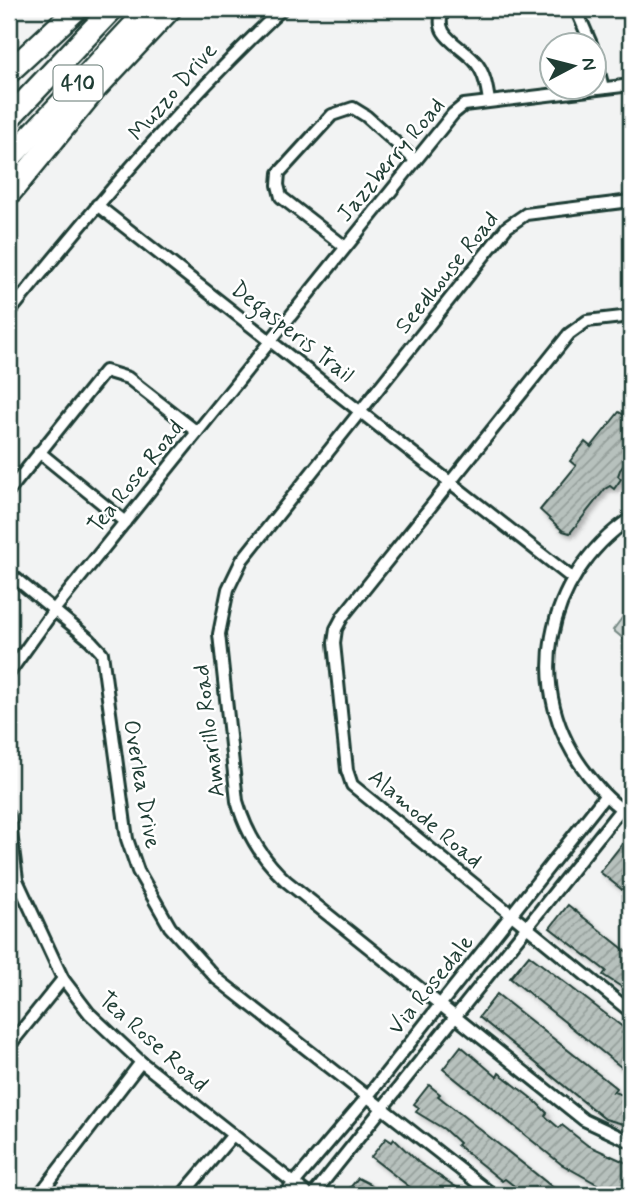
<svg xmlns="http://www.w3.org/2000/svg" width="640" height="1204" viewBox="0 0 640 1204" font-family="Mynerve,sans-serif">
<defs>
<pattern id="building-hatch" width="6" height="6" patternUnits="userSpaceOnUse" patternTransform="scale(1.75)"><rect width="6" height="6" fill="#b7c1bd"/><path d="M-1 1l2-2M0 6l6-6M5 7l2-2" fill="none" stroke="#949e9a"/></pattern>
<filter id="shadow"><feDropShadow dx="3.5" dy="3.5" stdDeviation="2" flood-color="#0004"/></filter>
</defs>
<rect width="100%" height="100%" fill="#f2f3f3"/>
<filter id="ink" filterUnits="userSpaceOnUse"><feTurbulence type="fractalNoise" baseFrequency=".0143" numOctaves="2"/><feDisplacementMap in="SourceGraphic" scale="14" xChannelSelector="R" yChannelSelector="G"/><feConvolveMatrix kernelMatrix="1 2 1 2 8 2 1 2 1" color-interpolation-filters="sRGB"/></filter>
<g filter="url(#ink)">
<path fill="#ced5d3" stroke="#768984" stroke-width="2" d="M631,606V645L613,630Z"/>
<g fill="url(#building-hatch)" stroke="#1f3d34" stroke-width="2" filter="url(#shadow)">
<path d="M619,412L631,419V456L620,470L618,476L621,479L614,489L610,486L605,489L570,533L563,531L540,510L576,466L570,461L585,442L591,447Z"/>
<path d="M623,843L631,849V897L600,872Z"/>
<path d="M568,905L631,955V993L603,975L606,971L550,928Z"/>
<path d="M529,955L624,1028L622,1033L631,1040V1075L510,978Z"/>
<path d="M497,994L616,1088L613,1092L631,1097V1122L628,1121L627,1125L605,1119L479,1017Z"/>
<path d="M461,1046L497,1077L499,1073L535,1101L547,1113L545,1116L559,1128L562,1125L587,1145L629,1164L631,1194L606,1189L561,1164L443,1069Z"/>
<path d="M429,1085L440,1094L438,1096L556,1190L552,1195H526L505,1179L502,1181L457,1145L459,1143L444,1129L416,1112L419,1108L414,1104Z"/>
<path d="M386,1138L392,1142L394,1139L418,1162L459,1189L454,1195H420L371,1157Z"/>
<path d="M358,1178L368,1183L383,1195H344Z"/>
</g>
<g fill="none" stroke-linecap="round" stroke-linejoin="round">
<g stroke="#1f3d34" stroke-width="16">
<g id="street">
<path d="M444,9C430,37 463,45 477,64C485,75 487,88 489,101"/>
<path d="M576,9L592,46"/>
<path d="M594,52L603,88"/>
<path d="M631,201L526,214L507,227L242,560L228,589L219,634L237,801C246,833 262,859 286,881L584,1120L631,1142"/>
<path d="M97,205L572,578"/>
<path d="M344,246L281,197L278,185L279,173L332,115L353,108L366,116L415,160"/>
<path d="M9,313C95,207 182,103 282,9"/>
<path d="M631,316L587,321L569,334L343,616L336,629L334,643L347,770L352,785L631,1012"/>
<path d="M39,452L125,522"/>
<path d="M9,491L105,371L128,378L197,432"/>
<path d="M631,518C544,577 521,691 588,775C601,791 613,805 631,815"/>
<path d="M9,573L90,640L102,653L127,839L138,871L170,927L216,978L493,1195"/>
<path d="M9,673L54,610L453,114L464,105L631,85"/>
<path d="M9,816L17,880L63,979L89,1013L141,1062L309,1195"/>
<path d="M9,1046L63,979"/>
<path d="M39,1195L141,1062"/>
<path d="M182,1195L232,1136"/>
<path d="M284,1195L368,1096L605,796"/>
<path d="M313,1195L621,809"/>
</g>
</g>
<g stroke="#1f3d34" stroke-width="26">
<g id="highway">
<path d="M9,72L77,9"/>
<path d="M9,118L112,9"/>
<path d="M9,159L149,9"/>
<path d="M9,194L96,88L170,9"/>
</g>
</g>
<use href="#street" stroke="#fff" stroke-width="10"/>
<use href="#highway" stroke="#fff" stroke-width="21"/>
</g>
</g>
<g text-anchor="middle" stroke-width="5" stroke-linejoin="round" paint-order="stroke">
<rect fill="#fff" stroke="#627771" stroke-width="2" x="53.5" y="65.5" width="49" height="35" rx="5"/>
<g font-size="21" font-weight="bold" fill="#1f3d34">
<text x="78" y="90">410</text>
</g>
<g font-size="23" fill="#1f3d34" stroke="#fff">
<text transform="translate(172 91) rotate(-49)" y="8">Muzzo Drive</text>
<text transform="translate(390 159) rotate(-50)" y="8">Jazzberry Road</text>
<text transform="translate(446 272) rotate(-51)" y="8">Seedhouse Road</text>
<text transform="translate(293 331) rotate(38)" y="8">Degasperis Trail</text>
<text transform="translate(135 476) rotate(-51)" y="8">Tea Rose Road</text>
<text transform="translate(208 731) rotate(-97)" y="8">Amarillo Road</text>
<text transform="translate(143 784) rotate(80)" y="8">Overlea Drive</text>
<text transform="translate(426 818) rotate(40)" y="8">Alamode Road</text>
<text transform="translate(430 984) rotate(-51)" y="8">Via Rosedale</text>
<text transform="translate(154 1041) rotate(42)" y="8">Tea Rose Road</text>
</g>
</g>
<rect width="640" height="1204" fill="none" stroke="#fff" stroke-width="35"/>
<rect x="18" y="18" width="605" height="1169" fill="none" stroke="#1f3d34" stroke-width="2.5" filter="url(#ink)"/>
<g transform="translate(573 66) rotate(83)"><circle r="33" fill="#ffffff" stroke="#a5b1ae" stroke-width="2"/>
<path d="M0-5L12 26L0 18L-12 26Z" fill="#1f3d34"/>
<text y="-10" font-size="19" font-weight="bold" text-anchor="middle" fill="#1f3d34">N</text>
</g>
</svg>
